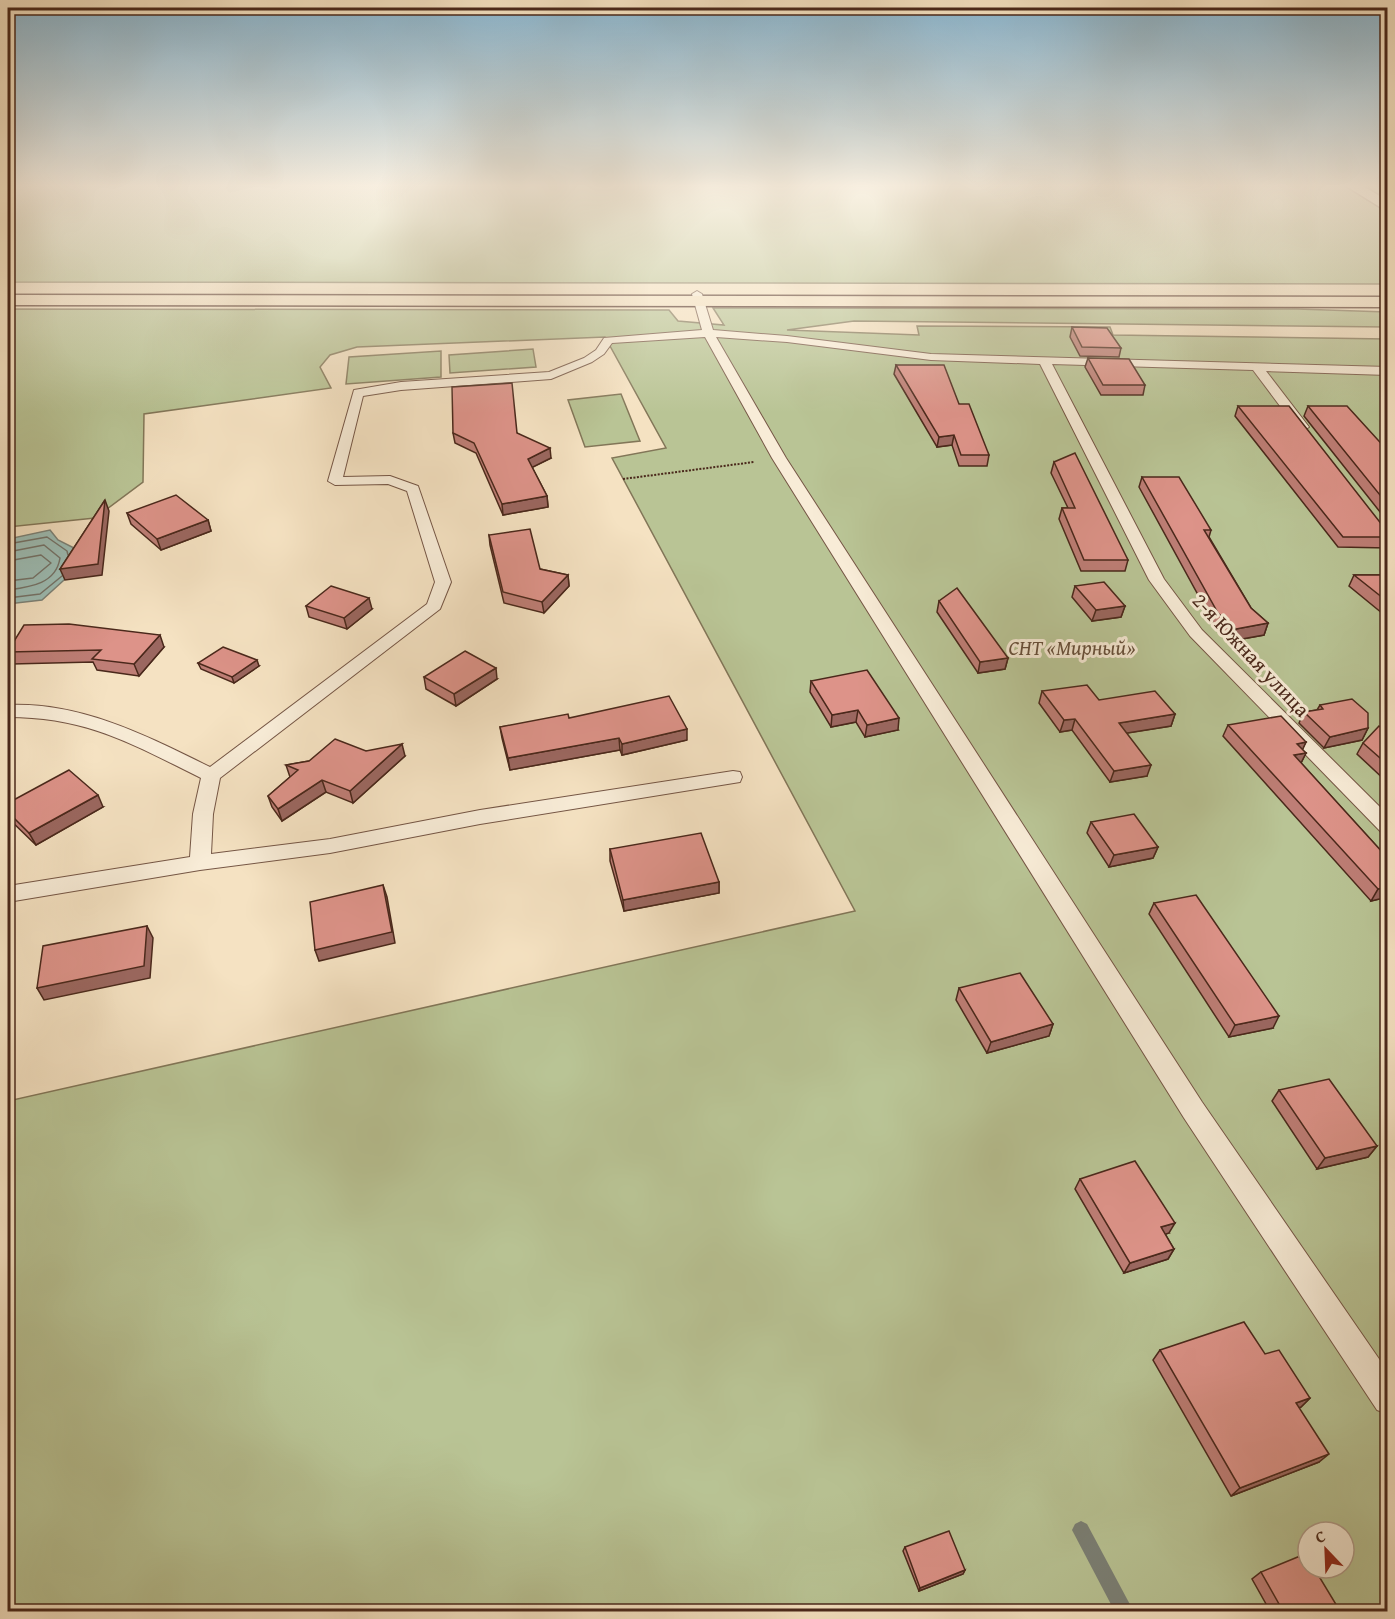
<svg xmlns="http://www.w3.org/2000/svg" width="1395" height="1619" viewBox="0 0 1395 1619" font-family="'Gentium Book Plus',serif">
<rect width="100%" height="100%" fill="#f5e2c2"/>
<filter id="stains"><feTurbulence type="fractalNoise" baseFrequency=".00333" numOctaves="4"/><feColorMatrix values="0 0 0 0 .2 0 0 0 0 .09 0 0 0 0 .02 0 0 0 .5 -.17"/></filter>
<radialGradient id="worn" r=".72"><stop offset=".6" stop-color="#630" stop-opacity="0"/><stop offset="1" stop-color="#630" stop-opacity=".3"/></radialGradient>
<g fill="#b9c495" stroke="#827658" stroke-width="1.5" fill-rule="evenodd">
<path d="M8,186H1387V284L8,282Z"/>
<path d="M713,308L1297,309L1387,312V327L854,321L787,330L919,335L917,326L1110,327L1113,335L1387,339V1611H8V1101L855,911L612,458L666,448L605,337L357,347L330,355L320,367L331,388L144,414L143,482L95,518L8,527V309L669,310L678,321L724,325ZM1308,1532H1344V1568H1308Z"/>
<path d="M533,349L536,367L450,373L449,355Z"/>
<path d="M441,351V377L346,384L349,357Z"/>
<path d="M621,394L640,441L585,447L568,400Z"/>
</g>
<path fill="#9cbdb5" stroke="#7b8177" stroke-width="1.5" d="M50,530L58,540L74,548V571L42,600L8,604V539Z"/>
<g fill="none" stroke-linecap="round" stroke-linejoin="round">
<g stroke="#737268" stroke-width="1.5">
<path d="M8,544L47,537L67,551L68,555"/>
<path d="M8,552L44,545L60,558C56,584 30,587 8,590"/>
<path d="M8,561L41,555L51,563L33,578L8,581"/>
<path d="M8,598L40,594L62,576"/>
</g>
<path fill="#7b8177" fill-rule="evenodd" d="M1081,1521L1087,1524L1134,1612H1115L1072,1530L1075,1524Z"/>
<g stroke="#755645" stroke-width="2">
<path id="service" d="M697,291L702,294L713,330L787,336L931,354L1388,367V375L1266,371L1309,427L1303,431L1298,430L1253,370L1052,364L1164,579L1202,630L1388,815V834L1381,832L1190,636L1149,580L1040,364L931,360L787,342L716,337L786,458L1202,1102L1388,1372V1414L1377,1410L1184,1118L772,458L705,337L612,343L604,354L592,362L551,379L401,390L363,396L343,477L390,476L418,486L451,582L440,609L220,778L213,814L211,854L330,839L480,810L733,771L740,772L742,777L740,782L480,824L330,853L200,870L8,902V886L190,857L193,814L201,778C132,744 87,717 8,717V705C81,702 145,735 210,767L427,604L435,582L407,491L388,484L335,485L328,481L354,390L401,382L549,372L584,358L596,350L604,338L702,330L692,294Z"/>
</g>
<g stroke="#755645" stroke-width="3">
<path id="minor" d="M1346,186H1363L1388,201V212Z"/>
</g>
<g stroke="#4a281b" stroke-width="3">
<path id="primary" d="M8,295L1388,297V307L8,305Z"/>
</g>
<path stroke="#4a281b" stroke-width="2" stroke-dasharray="2 1.5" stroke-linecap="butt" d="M623,479L754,462"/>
<use href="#service" fill="#f8ecd7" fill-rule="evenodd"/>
<use href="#minor" fill="#f8ecd7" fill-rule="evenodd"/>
<use href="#primary" fill="#f5e2c2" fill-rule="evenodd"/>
</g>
<g fill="#be7e76" stroke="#4a281b" stroke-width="1.5">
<path d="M1072,327L1121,348L1119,357L1080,356L1070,337Z"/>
<path d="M1088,358L1145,385L1143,395H1101L1085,367Z"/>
<path d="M896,365L959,404L989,455L987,466H959L952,445L937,447L894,374Z"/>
<path d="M1238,406L1388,530V548L1338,547L1235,416Z"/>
<path d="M1308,406L1388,451V522L1304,416Z"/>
<path d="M453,433H517L551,458L532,467L547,496L548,507L503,515L476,453L455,443Z"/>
<path d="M1054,462L1128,560L1125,571H1081L1059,519L1062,508H1068L1051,473Z"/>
<path d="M1142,477L1211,530L1209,537L1251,608L1268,623L1264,635L1231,641L1214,624L1139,487Z"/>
<path d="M127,513L208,520L211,531L161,550L131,524Z"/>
<path d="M489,535L540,569L568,575L569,586L544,613L504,603L490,545Z"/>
<path d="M1354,575H1388V618L1349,586Z"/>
<path d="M1075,586L1125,606L1121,617L1092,621L1072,597Z"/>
<path d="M939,601L1008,658L1005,669L978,673L937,612Z"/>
<path d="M306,606L372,609L347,629L309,617Z"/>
<path d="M164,647L139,676L97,670L93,662L12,664L8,654V651Z"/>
<path d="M198,663L259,666L234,683L201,669Z"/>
<path d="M424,677L497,679L456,706L426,689Z"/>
<path d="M811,681L898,730L865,737L856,722L831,727L810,692Z"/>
<path d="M1042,691L1099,700L1175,714L1171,726L1126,733L1147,776L1110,782L1072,730L1060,732L1039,703Z"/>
<path d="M1320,705L1368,728L1362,740L1324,748L1299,723L1304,712L1317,710Z"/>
<path d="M569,718L687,740L622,755L620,750L510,770L502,738L500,727Z"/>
<path d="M1228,725L1306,742L1302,750L1306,753L1301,763L1383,853L1388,852V897L1371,901L1223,736Z"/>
<path d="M1388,733V783L1357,754L1363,743Z"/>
<path d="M366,751L405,756L353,803L326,792L282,821L272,807L268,796L290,777L286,765Z"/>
<path d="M8,803L103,807L36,845L8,818Z"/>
<path d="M1091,822L1158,847L1153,858L1109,867L1087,833Z"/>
<path d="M610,849L719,882V893L624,911L610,861Z"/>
<path d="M1154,903L1273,1028L1229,1037L1149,914Z"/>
<path d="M959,988L1053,1024L1049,1036L987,1053L956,1000Z"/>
<path d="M1279,1090L1377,1146L1368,1157L1317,1169L1272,1101Z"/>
<path d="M1080,1179L1169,1233L1165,1234L1174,1249L1168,1259L1124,1273L1075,1189Z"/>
<path d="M1160,1350L1310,1398L1301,1407L1299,1408L1319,1462L1231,1496L1153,1360Z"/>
<path d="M905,1547L965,1570L963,1574L919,1591L903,1551Z"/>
<path d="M1261,1572L1340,1611H1270L1252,1579Z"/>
</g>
<g fill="#9b6760" stroke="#4a281b" stroke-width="1.5">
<path d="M954,435L952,445L937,447L939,437Z"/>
<path d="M550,448L551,458L529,469L528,459Z"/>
<path d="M547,496L548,507L503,515L502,504Z"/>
<path d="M105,500L109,511L102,575L65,580L60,569Z"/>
<path d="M208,520L211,531L161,550L157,539Z"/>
<path d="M568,575L569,586L544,613L542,602Z"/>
<path d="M369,598L372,609L347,629L344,618Z"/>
<path d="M1125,606L1121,617L1092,621L1096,610Z"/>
<path d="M1268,623L1264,635L1231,641L1236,629Z"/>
<path d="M160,635L164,647L139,676L134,664Z"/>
<path d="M1008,658L1005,669L978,673L980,662Z"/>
<path d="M257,660L259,666L234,683L232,677Z"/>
<path d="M496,668L497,679L456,706L454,694Z"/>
<path d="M858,710L856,722L831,727L832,715Z"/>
<path d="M1175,714L1171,726L1115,735L1119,723Z"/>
<path d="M899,718L898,730L865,737L867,725Z"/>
<path d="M1075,719L1072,730L1060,732L1064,720Z"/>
<path d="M1368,728L1362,740L1324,748L1330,737Z"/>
<path d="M687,729V740L622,755V744Z"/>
<path d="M619,738L620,750L510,770L508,758Z"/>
<path d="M1306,742L1301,753L1297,744Z"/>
<path d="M402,744L405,756L353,803L350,791Z"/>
<path d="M1306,753L1300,765L1294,755Z"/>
<path d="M1151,765L1147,776L1110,782L1114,771Z"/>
<path d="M322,780L326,792L282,821L278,809Z"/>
<path d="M98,795L103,807L36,845L29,833Z"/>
<path d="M1158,847L1153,858L1109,867L1114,855Z"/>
<path d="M719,882V893L624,911L623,900Z"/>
<path d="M383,885L387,897L395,943L319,961L315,950Z"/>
<path d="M1388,887V897L1371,901L1378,889Z"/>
<path d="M147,926L153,938L150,978L44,1000L37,988Z"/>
<path d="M1279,1016L1273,1028L1229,1037L1235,1025Z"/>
<path d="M1053,1024L1049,1036L987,1053L991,1042Z"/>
<path d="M1377,1146L1368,1157L1317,1169L1325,1158Z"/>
<path d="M1175,1223L1169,1233L1155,1238L1161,1227Z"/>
<path d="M1174,1249L1168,1259L1124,1273L1130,1263Z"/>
<path d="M1310,1398L1301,1407L1287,1412L1296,1403Z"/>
<path d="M1329,1454L1319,1462L1231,1496L1240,1488Z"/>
<path d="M965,1570L963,1574L919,1591L920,1588Z"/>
</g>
<g fill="#dd9389" stroke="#4a281b" stroke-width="1.5">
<path d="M1072,327L1107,328L1121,348L1082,347Z"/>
<path d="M1088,358L1129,359L1145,385H1103Z"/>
<path d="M896,365H944L959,404H969L989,455H961L954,435L939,437Z"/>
<path d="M512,383L517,433L550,448L528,459L547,496L502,504L474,443L453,433L452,387Z"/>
<path d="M1238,406H1289L1386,530H1388V537H1343Z"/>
<path d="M1308,406H1347L1388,451V505Z"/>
<path d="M1075,453L1128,560H1084L1062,508H1075L1054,462Z"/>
<path d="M1142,477H1179L1211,530H1204L1251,608L1268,623L1236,629L1218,613Z"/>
<path d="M176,495L208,520L157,539L127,513Z"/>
<path d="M105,500L98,564L60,569Z"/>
<path d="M530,529L540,569L568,575L542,602L503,592L489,535Z"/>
<path d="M1354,575H1388V602Z"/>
<path d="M1104,582L1125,606L1096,610L1075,586Z"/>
<path d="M331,586L369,598L344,618L306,606Z"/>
<path d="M957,588L1008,658L980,662L939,601Z"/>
<path d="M69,624L160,635L134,664L92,659L101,650L8,652V651L24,625Z"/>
<path d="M223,647L257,660L232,677L198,663Z"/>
<path d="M465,651L496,668L454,694L424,677Z"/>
<path d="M867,670L899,718L867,725L858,710L832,715L811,681Z"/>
<path d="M1087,685L1099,700L1155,691L1175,714L1119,723L1151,765L1114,771L1075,719L1064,720L1042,691Z"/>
<path d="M669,696L687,729L622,744L619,738L508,758L500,727L568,714L569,718Z"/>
<path d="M1352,699L1368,713V728L1330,737L1304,712L1323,709L1320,705Z"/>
<path d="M1281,716L1306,742L1297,744L1306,753L1294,755L1383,853L1388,852V887L1378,889L1228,725Z"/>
<path d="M1379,726L1388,733V765L1363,743Z"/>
<path d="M335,739L366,751L402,744L350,791L322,780L278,809L268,796L298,770L286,765L309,761Z"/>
<path d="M69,770L98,795L29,833L8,812V803Z"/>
<path d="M1134,814L1158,847L1114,855L1091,822Z"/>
<path d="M701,833L719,882L623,900L610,849Z"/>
<path d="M383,885L392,932L315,950L310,902Z"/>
<path d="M1196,895L1279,1016L1235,1025L1154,903Z"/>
<path d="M147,926L144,966L37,988L43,946Z"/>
<path d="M1020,973L1053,1024L991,1042L959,988Z"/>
<path d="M1329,1079L1377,1146L1325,1158L1279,1090Z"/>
<path d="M1135,1161L1175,1223L1161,1227L1174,1249L1130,1263L1080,1179Z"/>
<path d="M1244,1322L1265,1354L1279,1350L1310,1398L1296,1403L1329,1454L1240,1488L1160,1350Z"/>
<path d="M949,1531L965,1570L920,1588L905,1547Z"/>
<path d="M1305,1554L1308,1559V1568H1314L1340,1611H1283L1261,1572Z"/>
</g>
<linearGradient id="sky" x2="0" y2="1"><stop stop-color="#89b8d4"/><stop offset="0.45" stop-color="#faf2e4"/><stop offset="1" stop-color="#faf2e4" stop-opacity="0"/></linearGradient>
<rect width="1395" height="413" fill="url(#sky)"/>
<g text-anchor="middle" stroke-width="6" stroke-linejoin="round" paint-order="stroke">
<g font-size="21" font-style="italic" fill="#664f3a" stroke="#f8ecd7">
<text x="1072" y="655">СНТ «Мирный»</text>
</g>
<g font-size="21" fill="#4a281b" stroke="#f8ecd7">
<text transform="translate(1251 655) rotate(47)" y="7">2-я Южная улица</text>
</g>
</g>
<rect width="1395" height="1619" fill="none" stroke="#f5e2c2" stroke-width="30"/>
<rect x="9" y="9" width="1377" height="1601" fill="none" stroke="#4a281b" stroke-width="3"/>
<rect x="15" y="15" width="1365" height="1589" fill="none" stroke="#4a281b" stroke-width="1.5"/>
<g transform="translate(1326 1550) rotate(337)"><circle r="28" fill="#f8ecd7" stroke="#b29e8c" stroke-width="1.5"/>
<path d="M0-4.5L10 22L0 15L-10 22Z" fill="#8f2418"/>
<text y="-9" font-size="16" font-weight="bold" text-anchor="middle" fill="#4a281b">С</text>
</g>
<rect width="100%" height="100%" filter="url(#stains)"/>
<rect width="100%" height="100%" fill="url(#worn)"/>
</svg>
